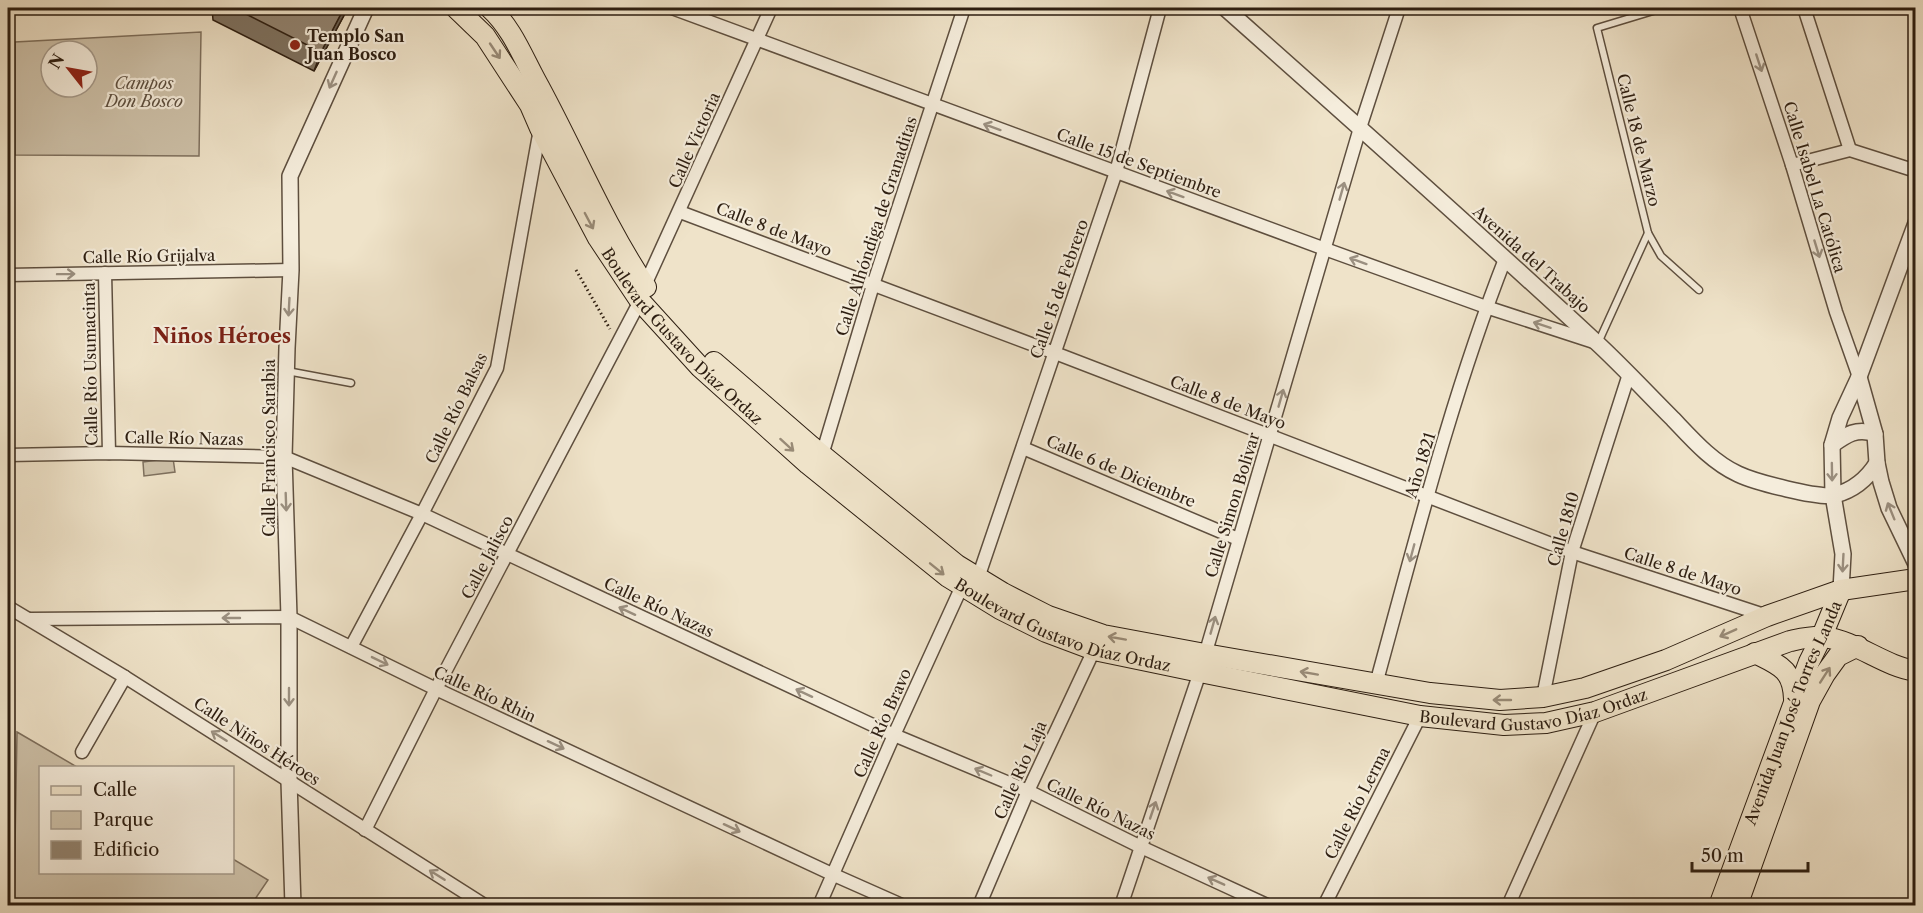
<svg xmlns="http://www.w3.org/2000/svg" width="1923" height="913" viewBox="0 0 1923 913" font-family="'Libre Caslon Text',serif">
<rect width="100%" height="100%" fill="#efe3c9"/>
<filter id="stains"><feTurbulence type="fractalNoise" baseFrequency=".00333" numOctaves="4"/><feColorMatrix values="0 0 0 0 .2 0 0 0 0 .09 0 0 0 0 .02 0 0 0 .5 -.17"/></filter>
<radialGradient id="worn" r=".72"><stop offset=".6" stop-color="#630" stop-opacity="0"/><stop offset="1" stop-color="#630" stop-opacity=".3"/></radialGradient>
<g fill="#cec2aa" stroke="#7e705e" stroke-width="1.5" fill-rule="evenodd">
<path d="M201,32L199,156L15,155V42ZM51,51H87V87H51Z"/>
<path d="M173,458L175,472L144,476L143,462Z"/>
<path d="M17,732L77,767L40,768V872H232L233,859L268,880L251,905H14Z"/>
</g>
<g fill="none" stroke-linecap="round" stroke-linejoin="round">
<g stroke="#5e4f3f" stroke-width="9">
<g id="service">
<path d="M1663,8L1597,28L1648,233L1661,256L1699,290"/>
<path d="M1598,343L1648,233"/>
<path d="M287,371L351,383"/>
</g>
</g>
<g stroke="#5e4f3f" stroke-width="15">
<g id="minor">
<path d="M672,8L1325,249L1486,307L1594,342"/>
<path d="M1740,8L1792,165L1836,312L1859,377"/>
<path d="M1804,8L1850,150"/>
<path d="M1792,165L1850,150L1916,171"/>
<path d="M680,212L1055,353L1572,552L1767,616"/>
<path d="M105,273L109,453"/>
<path d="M8,275L291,270"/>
<path d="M645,285L771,8"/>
<path d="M1023,448L1238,539"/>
<path d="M8,455L109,453L284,457L422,514L894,735L1028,791L1141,847L1269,906"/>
<path d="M822,455L873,285L964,8"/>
<path d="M978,578L1116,172L1160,8"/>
<path d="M8,607L125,677L486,906"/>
<path d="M30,619L289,617L436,689L834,875L904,906"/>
<path d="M351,647L422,514L497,368L540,129"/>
<path d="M1376,684C1415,542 1451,397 1505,259"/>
<path d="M1543,697L1572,552L1629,374"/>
<path d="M82,752L125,677"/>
<path d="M365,830L436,689L640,301"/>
<path d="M819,906L894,735L962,586"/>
<path d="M979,906L1028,791L1094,650"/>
<path d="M1121,906L1200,672L1360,128L1399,8"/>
<path d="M1324,906L1420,716"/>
<path d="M1508,906L1595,712"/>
</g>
</g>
<g stroke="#5e4f3f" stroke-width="18">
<g id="tertiary">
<path d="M1225,8C1349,118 1474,229 1596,342C1622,366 1647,393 1673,419C1692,439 1712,462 1738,474C1755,482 1819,499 1835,495C1854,490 1867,479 1877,463"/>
<path d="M1859,377L1875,434L1877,463L1881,482L1889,508L1916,564"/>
<path d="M1832,445C1846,435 1857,427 1875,434"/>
<path d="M1841,590L1843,554L1833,495L1832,445L1840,418L1859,377L1916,223"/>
<path d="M293,906L289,781V617L284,457L287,348L291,270L290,176L366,8"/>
</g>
</g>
<g stroke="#2d1e11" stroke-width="22">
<g id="primary">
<path id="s1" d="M456,8L485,36L530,105L540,128L598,238L640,301L700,367L808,464L948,577L1000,609L1046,632L1094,650L1200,672L1420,716L1504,725L1546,723L1595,712L1790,641C1800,639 1813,636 1823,637C1857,641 1883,666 1916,671"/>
<path d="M490,8C511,27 522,55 536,81C574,150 602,221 646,287"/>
<path d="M714,362L811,446L957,565L1003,593L1048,616L1103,635L1205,654L1430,693L1500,700L1543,697L1585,688L1666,660L1767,616L1841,590L1909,580L1916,581"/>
<path d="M1755,653C1779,665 1793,669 1794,699"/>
<path id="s2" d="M1719,906L1809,662L1822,636L1841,590"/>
<path d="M1737,906L1810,701L1825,674L1838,656L1858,646"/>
</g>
</g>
<path stroke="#2d1e11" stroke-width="3" stroke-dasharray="1.5 3" stroke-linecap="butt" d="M576,270L610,329"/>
<use href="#service" stroke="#f5eddc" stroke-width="6"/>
<use href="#minor" stroke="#f5eddc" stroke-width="12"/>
<use href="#tertiary" stroke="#f5eddc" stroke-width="15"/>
<use href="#primary" stroke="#efe3c9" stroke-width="20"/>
</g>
<path fill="#7e7261" stroke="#2d1e11" stroke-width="1.5" d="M212,8H348L314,71L213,20Z"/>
<path fill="#665c4f" stroke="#2d1e11" stroke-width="1.5" d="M344,8H348L314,71L321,52Z"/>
<path fill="#928471" stroke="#2d1e11" stroke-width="1.5" d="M234,8H344L321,52Z"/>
<defs><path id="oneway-shaft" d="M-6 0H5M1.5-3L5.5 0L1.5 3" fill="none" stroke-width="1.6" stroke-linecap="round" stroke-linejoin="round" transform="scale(1.5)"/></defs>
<g stroke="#988a76">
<use href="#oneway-shaft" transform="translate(495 51) rotate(56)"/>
<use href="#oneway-shaft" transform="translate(589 221) rotate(62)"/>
<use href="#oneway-shaft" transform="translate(787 445) rotate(42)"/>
<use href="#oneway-shaft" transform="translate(937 569) rotate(39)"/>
<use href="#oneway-shaft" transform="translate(1728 633) rotate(156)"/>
<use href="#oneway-shaft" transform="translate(1117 638) rotate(-170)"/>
<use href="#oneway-shaft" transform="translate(1309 673) rotate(-170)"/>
<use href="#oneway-shaft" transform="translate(1825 675) rotate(-57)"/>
<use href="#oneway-shaft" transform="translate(1502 700) rotate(-180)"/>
</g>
<g stroke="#9b9081">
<use href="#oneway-shaft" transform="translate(1759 63) rotate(72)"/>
<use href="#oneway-shaft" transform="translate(333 80) rotate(114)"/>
<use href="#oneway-shaft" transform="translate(992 127) rotate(-160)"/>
<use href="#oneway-shaft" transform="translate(1342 191) rotate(-74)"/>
<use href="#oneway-shaft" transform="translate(1175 194) rotate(-160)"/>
<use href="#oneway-shaft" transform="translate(1817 249) rotate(73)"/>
<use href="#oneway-shaft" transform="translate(1358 261) rotate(-160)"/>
<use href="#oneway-shaft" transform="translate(66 274) rotate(-1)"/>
<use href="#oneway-shaft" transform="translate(289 307) rotate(93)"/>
<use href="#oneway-shaft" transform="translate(1542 325) rotate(-162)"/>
<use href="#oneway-shaft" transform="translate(1281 398) rotate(-74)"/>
<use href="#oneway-shaft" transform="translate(1832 472) rotate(89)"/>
<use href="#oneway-shaft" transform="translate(286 502) rotate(88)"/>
<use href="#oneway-shaft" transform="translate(1891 511) rotate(-112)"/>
<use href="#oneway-shaft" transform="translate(1412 553) rotate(105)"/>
<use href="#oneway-shaft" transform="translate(1843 563) rotate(93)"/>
<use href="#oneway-shaft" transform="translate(627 611) rotate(-155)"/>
<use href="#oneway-shaft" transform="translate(231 618) rotate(180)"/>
<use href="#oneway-shaft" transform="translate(1213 625) rotate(-74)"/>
<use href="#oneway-shaft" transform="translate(380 661) rotate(26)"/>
<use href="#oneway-shaft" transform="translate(804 693) rotate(-155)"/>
<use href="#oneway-shaft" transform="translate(289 697) rotate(90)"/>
<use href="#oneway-shaft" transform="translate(219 736) rotate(-148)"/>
<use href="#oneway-shaft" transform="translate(556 745) rotate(25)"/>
<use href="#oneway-shaft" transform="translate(983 772) rotate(-157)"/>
<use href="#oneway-shaft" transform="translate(1153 810) rotate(-71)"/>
<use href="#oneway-shaft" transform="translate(732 828) rotate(25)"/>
<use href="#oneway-shaft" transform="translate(437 875) rotate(-148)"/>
<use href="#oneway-shaft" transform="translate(1216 881) rotate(-156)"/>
</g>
<circle fill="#8f2418" stroke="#f5eddc" stroke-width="2" cx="295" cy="45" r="6"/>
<g text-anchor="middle" stroke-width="4.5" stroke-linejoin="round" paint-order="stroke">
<g font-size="16" font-weight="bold" fill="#2d1e11" stroke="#f5eddc" text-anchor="start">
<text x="307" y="42">Templo San<tspan x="307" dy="18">Juan Bosco</tspan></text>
</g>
<g font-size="16" font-style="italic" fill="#5d4f3f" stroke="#f5eddc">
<text x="144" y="89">Campos<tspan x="144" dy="18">Don Bosco</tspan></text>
</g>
<g font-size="16" fill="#2d1e11" stroke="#f5eddc">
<text transform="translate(694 140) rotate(-66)" y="6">Calle Victoria</text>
<text transform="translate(1639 140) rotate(76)" y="6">Calle 18 de Marzo</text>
<text transform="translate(1139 163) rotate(20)" y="6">Calle 15 de Septiembre</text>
<text transform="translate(1815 187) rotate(73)" y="6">Calle Isabel La Católica</text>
<text transform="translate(876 226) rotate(-72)" y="6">Calle Alhóndiga de Granaditas</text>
<text transform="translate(774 229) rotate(21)" y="6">Calle 8 de Mayo</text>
<text transform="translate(149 256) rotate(-1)" y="6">Calle Río Grijalva</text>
<text transform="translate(1532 259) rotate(42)" y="6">Avenida del Trabajo</text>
<text transform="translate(1059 289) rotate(-71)" y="6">Calle 15 de Febrero</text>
<text dy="6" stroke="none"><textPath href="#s1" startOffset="402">Boulevard Gustavo Díaz Ordaz</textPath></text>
<text transform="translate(90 364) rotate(-91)" y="6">Calle Río Usumacinta</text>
<text transform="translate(1228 402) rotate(21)" y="6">Calle 8 de Mayo</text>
<text transform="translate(456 408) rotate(-64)" y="6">Calle Río Balsas</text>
<text transform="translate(184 438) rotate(1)" y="6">Calle Río Nazas</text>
<text transform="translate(269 448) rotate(-90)" y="6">Calle Francisco Sarabia</text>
<text transform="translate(1420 465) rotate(-73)" y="6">Año 1821</text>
<text transform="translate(1121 471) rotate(23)" y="6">Calle 6 de Diciembre</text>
<text transform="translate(1232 505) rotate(-73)" y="6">Calle Simon Bolivar</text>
<text transform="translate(1563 529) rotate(-74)" y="6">Calle 1810</text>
<text transform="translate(487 557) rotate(-62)" y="6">Calle Jalisco</text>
<text transform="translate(1683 571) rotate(18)" y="6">Calle 8 de Mayo</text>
<text transform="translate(659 607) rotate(25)" y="6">Calle Río Nazas</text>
<text dy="6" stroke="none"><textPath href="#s1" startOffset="888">Boulevard Gustavo Díaz Ordaz</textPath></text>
<text transform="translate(485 694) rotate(25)" y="6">Calle Río Rhin</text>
<text dy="6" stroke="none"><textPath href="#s1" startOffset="1374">Boulevard Gustavo Díaz Ordaz</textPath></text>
<text dy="6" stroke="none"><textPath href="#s2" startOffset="207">Avenida Juan José Torres Landa</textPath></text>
<text transform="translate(882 723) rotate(-66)" y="6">Calle Río Bravo</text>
<text transform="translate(257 741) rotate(33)" y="6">Calle Niños Héroes</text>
<text transform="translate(1020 770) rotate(-66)" y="6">Calle Río Laja</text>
<text transform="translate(1357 803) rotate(-63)" y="6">Calle Río Lerma</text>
<text transform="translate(1101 809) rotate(26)" y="6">Calle Río Nazas</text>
</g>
<g font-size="20" font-weight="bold" fill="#7a1f14" stroke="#f5eddc">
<text x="222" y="343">Niños Héroes</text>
</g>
</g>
<rect width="1923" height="913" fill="none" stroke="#efe3c9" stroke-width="30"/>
<rect x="9" y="9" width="1905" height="895" fill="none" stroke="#2d1e11" stroke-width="3"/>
<rect x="15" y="15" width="1893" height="883" fill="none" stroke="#2d1e11" stroke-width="1.5"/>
<rect x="39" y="766" width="195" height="108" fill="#f5eddc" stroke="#a59a8b" stroke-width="1.5"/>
<rect x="51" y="786" width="30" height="9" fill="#efe3c9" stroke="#a59a8b" stroke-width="1.5"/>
<text x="93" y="796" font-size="18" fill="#2d1e11">Calle</text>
<rect x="51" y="811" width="30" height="18" fill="#cec2aa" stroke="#a59a8b" stroke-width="1.5"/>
<text x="93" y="826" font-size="18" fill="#2d1e11">Parque</text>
<rect x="51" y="841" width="30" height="18" fill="#928471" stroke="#a59a8b" stroke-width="1.5"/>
<text x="93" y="856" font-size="18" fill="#2d1e11">Edificio</text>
<g transform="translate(69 69) rotate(301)"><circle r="28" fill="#f5eddc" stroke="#a59a8b" stroke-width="1.5"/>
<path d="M0-4.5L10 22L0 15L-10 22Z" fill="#8f2418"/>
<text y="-9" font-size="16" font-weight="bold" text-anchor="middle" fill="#2d1e11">N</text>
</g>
<path d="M1692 862v9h116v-9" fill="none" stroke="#2d1e11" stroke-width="3"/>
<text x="1701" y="862" font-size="18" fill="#2d1e11" stroke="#f5eddc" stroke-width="4.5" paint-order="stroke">50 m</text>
<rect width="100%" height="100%" filter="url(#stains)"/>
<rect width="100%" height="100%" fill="url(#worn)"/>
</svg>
